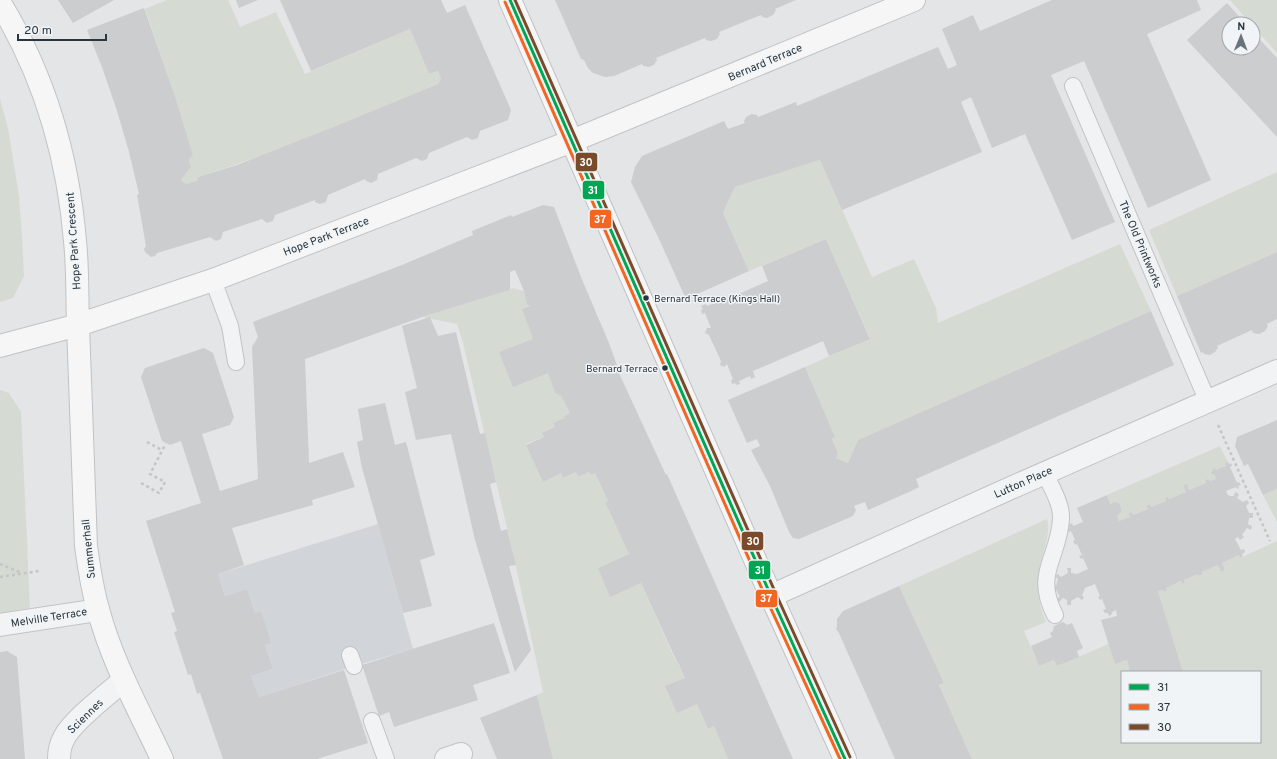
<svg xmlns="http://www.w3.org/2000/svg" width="1277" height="759" viewBox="0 0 1277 759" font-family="Overpass,sans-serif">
<rect width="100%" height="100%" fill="#e3e5e7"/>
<path fill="#d1d5da" d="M378,524L413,649L354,666L259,697L251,676L273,669L265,645L261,611L255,613L247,589L225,596L218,574Z"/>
<g fill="#d5dbd3">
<path d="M167,0H228L240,27L276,12L305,74L410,29L429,74L438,71L441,79L438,84C359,117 280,151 198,177L197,181L186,184L181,180L191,167L189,160L193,155L175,96L145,9Z"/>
<path d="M1230,0H1277V53L1253,26V24H1251Z"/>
<path d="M0,99L8,128L19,196L22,236L24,276L13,298L0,302Z"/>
<path d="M820,160L872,277L914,259L936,308L938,323L1120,244L1151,311L858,440L848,463L836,458L838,453L832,439L835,437L805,367L870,338L826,239L749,271L723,213L735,187Z"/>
<path d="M1277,172V252L1177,296L1149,230Z"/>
<path d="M512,288L524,291L530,306L522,309L533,339L500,352L548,373L555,393L561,396L570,413L564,416L565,418L555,427L543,433L544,437L526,444L543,482L561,473L563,478L576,472L578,477L589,472L591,475L595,473L608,501L605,502L629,554L598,568L610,596L641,583L676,662H678L685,678L666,687L677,712L697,704L708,729L714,726L728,759H553L537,695L543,692L513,553L463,343L457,324L422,317L510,290Z"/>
<path d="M0,390L9,393L21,412L30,608L0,613Z"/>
<path d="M1220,446L1228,462L1226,466L1216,470L1215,468L1212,469L1213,471L1211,472L1212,475L1214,474L1216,479L1210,481L1208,479L1205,480L1206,483L1189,490L1187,484L1183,485L1186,492L1169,499L1168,497L1165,498L1166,501L1151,507L1150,504L1147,506L1148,509L1133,515L1132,512L1129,514L1130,517L1119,521L1117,516C1121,511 1123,509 1119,503L1115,502L1110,504L1107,495Z"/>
<path d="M1277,489V522L1263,495Z"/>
<path d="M1047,519C1051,533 1044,548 1041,562C1036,583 1037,602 1046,622L1024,631L1039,666L1054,660L1057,666L1109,644L1115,664L1127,660L1130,672H1122V742H1260V672H1183L1158,591L1163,590L1164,591L1166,588L1181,581L1182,583L1185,582L1184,580L1198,574L1199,576L1203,574L1202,572L1218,565L1221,572L1225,570L1222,563L1239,555L1240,558L1277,541V759H972L939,685L944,683L899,586Z"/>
</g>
<g fill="#cbcdcf">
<path d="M58,0H114L73,23Z"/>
<path d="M236,0H258L239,8Z"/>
<path d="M280,0H441L447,13L465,5L511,110L508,120L480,131L478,138L472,140L467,137L429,153L427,159L422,161L416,158L378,174L377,180L371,183L366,181L365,179L328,195L326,202L320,204L315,202V200L275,215L273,221L267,223L262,219L223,232L221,239L216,241L210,237L157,253L155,256L151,257L145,252L144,249L146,246L137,195L139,194L129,152L117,111L102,67L87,30L144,8L175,96L193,155L189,160L191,167L181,180L186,184L197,181L198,177L237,165L336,126L438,84L441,79L438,71L429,74L410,29L311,71Z"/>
<path d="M555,0H796L775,9L776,10L773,15L767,18L762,17L761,15L719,32L720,34L717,39L711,41L706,40L705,38L656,58L657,60L654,65L649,67L643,66L642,64L614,76L605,77L593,73L588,68L584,60L581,59Z"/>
<path d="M1052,0H1197L1201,10L1147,34L1211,180L1148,208L1084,61L1051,75L1115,222L1072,240L1025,134L992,148L971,97L961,102L982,152L842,210L820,160L735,187L723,213L749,271L686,299L659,239L631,182L635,167L642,156L724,121L728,129L745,123L744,121L746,117L752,114L757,115L758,117L796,102L797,106L938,47L948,69L957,65L942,29L973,15L980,31Z"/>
<path d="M1227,3L1246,24H1229V48H1253V32L1277,58V137L1187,40Z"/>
<path d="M543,205L554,207L583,282L609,343L619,371H618L666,475L667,474L793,759H728L714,726L708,729L697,704L677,713L665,686L685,678L678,662H677L641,583L610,597L598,568L629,554L605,502L608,501L595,473L591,475L589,472L578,477L576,472L563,478L561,473L543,482L526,445L544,437L542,433L555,427L553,423L565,418L564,416L570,413L561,396L555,393L548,373L513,387L499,352L533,339L522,309L530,306L527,304L524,291L515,270L510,272V290L422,317L305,359L309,463L343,452L355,487L312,500L313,505L232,528L244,565L218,574L225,596L247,589L255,613L261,611L271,643L265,645L273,669L251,676L259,697L344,670L368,743L317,759H223L200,693L197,694L191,674L188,675L174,632L177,631L171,613L175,612L146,521L201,503L181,441L170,445L162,441L141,377L145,368L204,348L213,353L234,417L230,425L202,434L220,491L258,479L252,347L258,337L253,322L402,265L473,235L472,231L511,215L512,217Z"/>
<path d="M826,239L870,339L829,356L823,341L753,371L755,377L751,379L750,376L739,381L740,384L736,385L735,383L732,384L731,380L733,379L727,364L724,367L720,365L721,361L709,335L705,333L707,328H711L705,313L702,314L701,310L703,309L701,306L706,304L707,306L718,302L717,299L721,297L723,301L768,281L762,266Z"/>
<path d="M1277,252V319L1267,324L1268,326L1265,331L1259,334L1253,333L1252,330L1217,346L1218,348L1215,352L1210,355L1204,354L1203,352L1201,353L1177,296Z"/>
<path d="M1151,311L1174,365L916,479L919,487L909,492L868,510L865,502L854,506L856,510L853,516L799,539L793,538L789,532L770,486L751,450L760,446L757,439L747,443L728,400L805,367L835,437L832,439L838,453L836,458L848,463L858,440Z"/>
<path d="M430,317L438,336L456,332L480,434L485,433L496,482L490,484L501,531L507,529L516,565L509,566L531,650L515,672L475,540L451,434L416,440L405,392L417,388L402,326Z"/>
<path d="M385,403L395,445L406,442L435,555L420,560L432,606L403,613L362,468L357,442L363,440L358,409Z"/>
<path d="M1277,420V489L1263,495L1248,464L1244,466L1235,446L1237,437Z"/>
<path d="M1228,462L1229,464L1231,463L1232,466L1230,467L1237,483L1239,482L1241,485L1238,486L1239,488L1237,489L1236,487L1226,491L1228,495L1230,496H1234L1235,492L1239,494L1237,498L1243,502L1247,500L1249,503L1246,506L1249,513H1253V518H1249L1248,524L1252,526L1251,530L1247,528L1242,535L1244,537L1240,540L1238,537L1235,539L1241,550L1244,549L1245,552L1242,554L1243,556L1240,558L1239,555L1222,563L1225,570L1221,572L1218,565L1202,572L1203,574L1199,576L1198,574L1184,580L1185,582L1182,584L1181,581L1166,588L1167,590L1164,592L1163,590L1158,591L1183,672H1130L1127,660L1115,664L1101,620L1117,616L1116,610L1112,612V614L1109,616L1108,613H1105L1103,610L1106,609L1102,599L1100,600L1098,597L1100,596L1095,584L1085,588L1082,595L1084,598L1082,600L1078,597L1071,601V605H1067V600L1063,598L1059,602L1056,600L1060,596L1056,590H1051V586H1056L1058,579L1055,576L1058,574L1061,577L1068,573L1067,568H1071V573L1077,574L1088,569L1083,558L1081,559L1079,556L1082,555L1077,544L1075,545L1073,541L1075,540L1071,531L1069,532L1067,529L1070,528L1068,525L1072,523L1073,526L1083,522L1077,508L1107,495L1110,504L1115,502L1119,503L1121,507V512L1117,516L1119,521L1130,517L1128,514L1132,512L1133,515L1148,509L1146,506L1150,504L1151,507L1166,501L1165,498L1168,497L1169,499L1186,492L1183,485L1187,484L1189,490L1206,483L1205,480L1208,479L1210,481L1216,479L1214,474L1212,475L1211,472L1213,471L1212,469L1215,468L1216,470L1226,466L1225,463Z"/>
<path d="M899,586L944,683L939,685L972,759H895L838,631H837L836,628L837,627V619L843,611Z"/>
<path d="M1063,622L1067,625L1072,623L1083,648L1077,651L1079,657L1057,666L1054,660L1039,666L1031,646L1052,637L1050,633L1053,631L1054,626Z"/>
<path d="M494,623L510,673L473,685L478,700L394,727L389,712L379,716L362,665Z"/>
<path d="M7,651L17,657L25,759H0V652Z"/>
<path d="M537,695L553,759H497L480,718Z"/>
</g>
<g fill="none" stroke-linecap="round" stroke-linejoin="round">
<g stroke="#c1c3c5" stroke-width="18">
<g id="lane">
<path d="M1073,86L1208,402"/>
<path d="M213,280L230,326L236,362"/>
<path d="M1045,473C1051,487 1062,504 1061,519C1059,558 1033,573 1055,615"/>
<path d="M350,655L354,666"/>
<path d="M372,721L386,759"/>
</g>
</g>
<g stroke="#c1c3c5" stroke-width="24">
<g id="street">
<path d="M771,596L1004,491L1277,371"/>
<path d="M0,625L98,610"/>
<path d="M59,759C59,752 60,745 64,738C72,721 109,693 124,680"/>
<path d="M446,759L461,754"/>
</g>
</g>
<g stroke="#c1c3c5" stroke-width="24">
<path id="secondary" d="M0,3C44,75 68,157 75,241C78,269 77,297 78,325L213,280L572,141L914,0"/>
</g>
<g stroke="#bfc2c5" stroke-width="24">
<g id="primary">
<path d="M510,0L771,596L845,759"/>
<path d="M0,346L78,325L86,546C89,567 92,589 98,609C112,662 139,710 162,759"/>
</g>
</g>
<g stroke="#c3c5c7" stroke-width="2.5" stroke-dasharray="3 3" stroke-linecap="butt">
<path d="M1218,425L1270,541"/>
<path d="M147,442L162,450"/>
<path d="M141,483L159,493L165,482L150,474L165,445"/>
<path d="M0,564L22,573"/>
<path d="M0,577L39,571"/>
</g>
<use href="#lane" stroke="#f1f3f4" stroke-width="16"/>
<use href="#street" stroke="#f1f3f4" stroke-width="22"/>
<use href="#secondary" stroke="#f6f6f6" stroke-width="22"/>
<use href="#primary" stroke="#f6f6f6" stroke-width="22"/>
<g stroke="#f0f4f6" stroke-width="6">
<path id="bus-1" d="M510,0L771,596L845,759"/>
</g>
<g stroke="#f0f4f6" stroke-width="6">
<path id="bus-2" d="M505,2L766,598L840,759"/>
</g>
<g stroke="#f0f4f6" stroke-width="6">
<path id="bus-3" d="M515,0L776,594L850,757"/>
</g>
<use href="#bus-1" stroke="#00a651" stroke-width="3"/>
<use href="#bus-2" stroke="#f26522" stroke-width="3"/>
<use href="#bus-3" stroke="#7a4b2a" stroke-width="3"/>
</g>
<g fill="#2a363f" stroke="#f0f4f6" stroke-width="1.5">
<circle cx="646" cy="298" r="3.5"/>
<circle cx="665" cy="368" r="3.5"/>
</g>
<g text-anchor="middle" stroke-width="3" stroke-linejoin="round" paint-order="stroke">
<g font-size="10" fill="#2a363f" stroke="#f0f4f6" text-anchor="start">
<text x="654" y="302">Bernard Terrace (Kings Hall)</text>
<text x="658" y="372" text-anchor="end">Bernard Terrace</text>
</g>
<g font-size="11" fill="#2a363f" stroke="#f0f4f6">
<text transform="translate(765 62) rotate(-23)" y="4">Bernard Terrace</text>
<text transform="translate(326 236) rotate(-21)" y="4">Hope Park Terrace</text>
<text transform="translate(73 241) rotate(-94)" y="4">Hope Park Crescent</text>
<text transform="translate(1141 244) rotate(67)" y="4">The Old Printworks</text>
<text transform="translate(1023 482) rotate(-24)" y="4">Lutton Place</text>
<text transform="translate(88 549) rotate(-96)" y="4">Summerhall</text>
<text transform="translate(49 617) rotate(-9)" y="4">Melville Terrace</text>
<text transform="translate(85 716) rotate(-44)" y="4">Sciennes</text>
</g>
</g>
<g stroke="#f0f4f6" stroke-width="1.5">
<rect x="575" y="152" width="23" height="20" rx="4" fill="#7a4b2a"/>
<rect x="582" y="180" width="23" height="20" rx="4" fill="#00a651"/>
<rect x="589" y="209" width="23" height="20" rx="4" fill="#f26522"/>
<rect x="741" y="531" width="23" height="20" rx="4" fill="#7a4b2a"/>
<rect x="748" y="560" width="23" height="20" rx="4" fill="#00a651"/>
<rect x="755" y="589" width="23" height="19" rx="4" fill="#f26522"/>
</g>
<g font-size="11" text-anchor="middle" font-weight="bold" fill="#fff">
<text x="586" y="166">30</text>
<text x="593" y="194">31</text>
<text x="600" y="223">37</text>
<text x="753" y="545">30</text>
<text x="760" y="574">31</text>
<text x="766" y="602">37</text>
</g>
<rect x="1121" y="671" width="140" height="72" fill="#f0f4f6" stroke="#a1a8ad"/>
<rect x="1129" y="684" width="20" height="6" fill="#00a651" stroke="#a1a8ad"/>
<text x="1157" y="691" font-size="12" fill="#2a363f">31</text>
<rect x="1129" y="704" width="20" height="6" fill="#f26522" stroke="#a1a8ad"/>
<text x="1157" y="711" font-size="12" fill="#2a363f">37</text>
<rect x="1129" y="724" width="20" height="6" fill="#7a4b2a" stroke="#a1a8ad"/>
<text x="1157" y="731" font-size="12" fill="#2a363f">30</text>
<g transform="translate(1241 36) rotate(1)"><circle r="19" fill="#f0f4f6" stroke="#a1a8ad"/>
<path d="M0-3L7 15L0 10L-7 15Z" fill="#6b737a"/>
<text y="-6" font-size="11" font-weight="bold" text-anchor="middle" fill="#2a363f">N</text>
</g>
<path d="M18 34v6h88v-6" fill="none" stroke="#2a363f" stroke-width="2"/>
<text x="24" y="34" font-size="12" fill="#2a363f" stroke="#f0f4f6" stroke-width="3" paint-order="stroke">20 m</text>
</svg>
